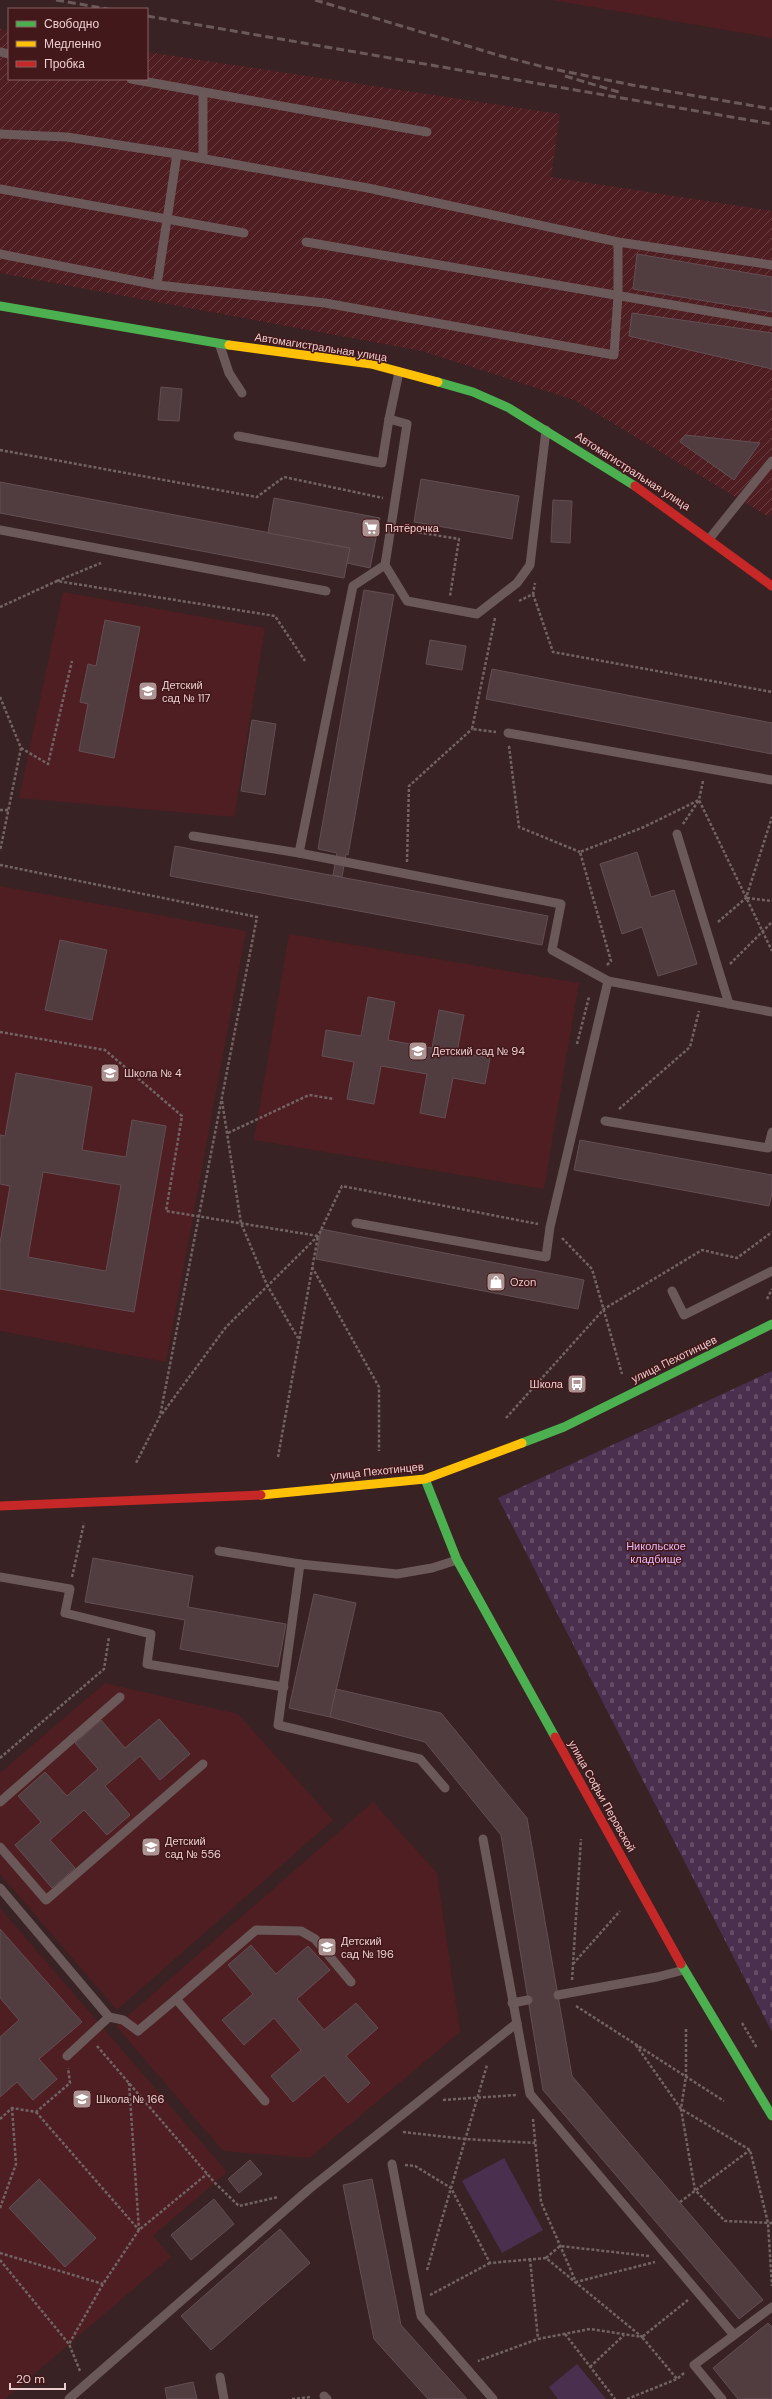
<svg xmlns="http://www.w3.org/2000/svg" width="772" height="2399" viewBox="0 0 772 2399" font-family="'DM Sans',sans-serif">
<defs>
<pattern id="industrial-furrows" width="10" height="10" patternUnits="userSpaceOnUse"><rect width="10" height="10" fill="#4e1e22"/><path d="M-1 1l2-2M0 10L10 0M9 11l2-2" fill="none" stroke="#683e41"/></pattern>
<pattern id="cemetery-stones" width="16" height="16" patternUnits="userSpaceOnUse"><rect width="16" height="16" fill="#4a2f4f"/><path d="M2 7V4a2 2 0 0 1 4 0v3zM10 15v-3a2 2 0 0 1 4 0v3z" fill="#644c67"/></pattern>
</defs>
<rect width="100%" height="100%" fill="#392223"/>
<g fill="#4e1e22">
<path d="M552,0H772V38Z"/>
<path d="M63,592L265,628L234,817L19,798Z"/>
<path d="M0,886L246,931L166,1362L0,1331Z"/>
<path d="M289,934L579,983L544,1189L254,1140Z"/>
<path d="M105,1683L238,1714L333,1820L117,2010L0,1874V1773Z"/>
<path d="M373,1802L437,1873L460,2032L310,2158L223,2151L116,2026Z"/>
<path d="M0,1908L227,2172L153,2236L171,2257L5,2399H0Z"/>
</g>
<path fill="url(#industrial-furrows)" d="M0,29L9,31V79H147V52L560,114L551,177L772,211V513L769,517L574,400L422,351L0,273Z"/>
<g fill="#4a2f4f">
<path d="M504,2158L543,2230L502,2253L462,2181Z"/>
<path d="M577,2364L606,2399H558L549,2387Z"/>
</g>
<path fill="url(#cemetery-stones)" d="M772,1371V2032L498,1498Z"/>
<g fill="#513c40" stroke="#634f53" fill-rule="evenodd">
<path d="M637,254L772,277V312L633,289Z"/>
<path d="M632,313L772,333V369L629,336Z"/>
<path d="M161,387L182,389L179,421L158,420Z"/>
<path d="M685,435L760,443L734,480L680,442Z"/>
<path d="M421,479L519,496L512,539L414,522Z"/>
<path d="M0,482L350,548L344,578L0,513Z"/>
<path d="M274,498L380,518L370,568L347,563L350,548L268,533Z"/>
<path d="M553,500L572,501L570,543L551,542Z"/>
<path d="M364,590L394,595L348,855L346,854L342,877L333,875L337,853L318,849Z"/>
<path d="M105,620L140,627L114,758L79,751L88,704L80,702L88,664L96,666Z"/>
<path d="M430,640L466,646L462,670L426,664Z"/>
<path d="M492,669L772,723V754L486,699Z"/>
<path d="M252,720L276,724L265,795L241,791Z"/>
<path d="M175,846L548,916L542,945L170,876Z"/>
<path d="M637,852L651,897L674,890L697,964L658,976L642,927L622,934L600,864Z"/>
<path d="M60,940L107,950L92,1020L45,1010Z"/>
<path d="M368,997L395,1002L388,1040L432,1048L439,1010L464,1015L457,1052L490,1058L485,1084L453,1078L445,1118L420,1113L427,1074L381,1066L374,1104L347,1099L354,1062L322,1056L326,1030L361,1036Z"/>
<path d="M16,1073L92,1087L82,1150L126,1157L132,1120L166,1126L134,1312L0,1289V1243L10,1186L0,1184V1135L5,1136ZM43,1172L121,1185L106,1271L28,1257Z"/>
<path d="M580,1140L772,1175V1193L769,1206L574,1170Z"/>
<path d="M321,1229L584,1280L578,1309L316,1259Z"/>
<path d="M93,1558L193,1576L188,1607L286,1624L278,1667L180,1649L185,1620L85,1602Z"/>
<path d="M314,1594L356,1603L330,1717L289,1708Z"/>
<path d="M336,1689L441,1713L527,1818L572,2076L763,2300L739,2319L543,2090L501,1835L425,1742L330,1717Z"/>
<path d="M159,1719L190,1754L160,1780L140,1756L105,1786L130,1815L107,1835L84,1810L50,1840L75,1868L52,1888L15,1845L41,1822L18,1796L45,1772L67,1796L98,1769L75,1743L101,1720L125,1748Z"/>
<path d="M0,1929L82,2022L39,2059L57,2079L33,2100L17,2082L0,2097V2037L19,2020L0,1998Z"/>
<path d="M251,1945L276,1974L308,1946L330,1970L297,1999L324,2030L356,2003L378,2028L346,2056L370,2083L348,2103L324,2075L293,2102L271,2076L301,2050L274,2018L244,2045L222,2020L253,1994L228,1965Z"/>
<path d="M250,2160L262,2174L239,2193L228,2179Z"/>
<path d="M39,2179L96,2238L65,2267L9,2208Z"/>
<path d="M372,2179L401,2325L467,2399H428L374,2339L343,2185Z"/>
<path d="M214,2199L234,2224L191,2260L171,2235Z"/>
<path d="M280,2229L310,2263L211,2350L181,2316Z"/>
<path d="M768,2323L772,2327V2399H738L713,2368Z"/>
<path d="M193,2382L197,2399H167L165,2388Z"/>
</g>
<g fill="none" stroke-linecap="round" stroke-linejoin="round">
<g stroke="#736363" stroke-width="2.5" stroke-dasharray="3 2" stroke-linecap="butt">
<path d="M0,450L257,497L284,477L383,498"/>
<path d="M404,530L459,539L450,596"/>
<path d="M57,581L101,563"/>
<path d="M533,594L553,652L772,692"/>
<path d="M519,601L533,594L535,583"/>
<path d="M0,607L57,581L275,616L305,661"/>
<path d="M495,618L472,729L496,732"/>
<path d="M0,697L21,748L0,851"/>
<path d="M509,746L519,827L580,852"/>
<path d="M21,748L48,764L72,661"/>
<path d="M703,781L699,800L772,951"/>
<path d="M0,810H9"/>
<path d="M407,862L409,786L472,729"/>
<path d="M0,865L257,917L160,1416L136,1463"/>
<path d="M747,898L772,901"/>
<path d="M718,922L746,898L772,817"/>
<path d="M730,964L772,922"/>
<path d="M607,965L611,961L580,852L644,827L699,800L683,824"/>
<path d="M0,1032L105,1050L182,1116L166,1211L318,1236L278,1457"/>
<path d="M577,1044L589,997"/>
<path d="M222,1101L241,1223L267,1285L298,1338"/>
<path d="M619,1109L690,1047L699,1011"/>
<path d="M228,1133L309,1095L334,1099"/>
<path d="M562,1238L592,1269L622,1374"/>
<path d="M312,1267L379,1387V1451"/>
<path d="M767,1299L772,1289"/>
<path d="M162,1414L226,1327L318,1236L342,1186L538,1224"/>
<path d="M506,1418L604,1309L702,1250L737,1258L772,1232"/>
<path d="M72,1577L84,1523"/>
<path d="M0,1758L104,1669L109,1637"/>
<path d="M573,1964L620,1911"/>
<path d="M572,1980L581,1839"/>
<path d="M576,2006L724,2101"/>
<path d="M742,2023L757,2048"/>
<path d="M686,2029V2076L681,2109L695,2190L725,2221L772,2223"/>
<path d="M636,2045L681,2109L750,2150L768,2223L772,2286"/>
<path d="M97,2046L215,2183L239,2206L278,2197"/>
<path d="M129,2083L139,2230"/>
<path d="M443,2100L516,2095"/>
<path d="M36,2112L139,2230"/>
<path d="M0,2119L12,2108L36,2112L70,2083L68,2068"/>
<path d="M533,2119L541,2202L576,2282L655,2262"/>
<path d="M403,2132L465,2139L535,2143"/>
<path d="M405,2165L415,2166L451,2188L490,2263L546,2258L642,2337L590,2329L538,2339L478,2361"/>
<path d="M680,2202L750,2150"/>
<path d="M0,2208L16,2164L12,2108"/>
<path d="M0,2253L103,2284"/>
<path d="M546,2258L560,2246L649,2256"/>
<path d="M530,2259L538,2339"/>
<path d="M0,2260L69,2344"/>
<path d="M427,2270L487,2065"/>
<path d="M430,2295L490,2263"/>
<path d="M565,2334L615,2399"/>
<path d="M590,2367L624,2335"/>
<path d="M80,2371L69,2344L103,2284L139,2230L207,2174"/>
<path d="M684,2373L677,2379L642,2337L688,2300"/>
<path d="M292,2399L311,2397"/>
<path d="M627,2399L677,2379"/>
</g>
<g stroke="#6b5859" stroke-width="9">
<path d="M0,52L9,54"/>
<path d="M131,79L427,132"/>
<path d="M0,134L67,137L177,154L368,188L618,242L772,265"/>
<path d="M203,158V93"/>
<path d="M0,189L244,233"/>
<path d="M306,242L772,322"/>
<path d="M0,254L157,285L177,154"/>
<path d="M157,285L325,303L614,355L618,295V242"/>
<path d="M220,346L229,373L242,393"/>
<path d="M399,372L389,419L407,424L385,565L407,601L477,614L517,583L530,565L546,430"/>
<path d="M238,436L382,463L389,419"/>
<path d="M0,530L326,591"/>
<path d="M710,538L772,461"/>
<path d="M508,733L772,780"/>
<path d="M677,834L729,1004"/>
<path d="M193,836L299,853L353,586L385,565"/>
<path d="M299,853L561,904L552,950L608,981"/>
<path d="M605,1121L768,1148L772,1132"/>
<path d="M356,1223L546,1257L550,1227L608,981L772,1012"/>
<path d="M672,1291L684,1315L772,1271"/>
<path d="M219,1551L300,1564"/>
<path d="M0,1577L70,1589L65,1613L151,1634L147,1664L284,1687"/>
<path d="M445,1788L420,1759L278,1725L300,1564L397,1574L432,1568L457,1560"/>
<path d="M0,1802L120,1697"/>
<path d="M483,1839L530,2094L734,2335"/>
<path d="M0,1847L46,1900L203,1764"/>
<path d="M0,1888L109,2017L123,2020L138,2031L176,1999"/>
<path d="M558,1995L657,1977L684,1970"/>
<path d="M512,2003L528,2000"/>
<path d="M67,2056L109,2017"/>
<path d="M265,2101L176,1999L256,1930L301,1931L315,1939L351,1982"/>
<path d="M392,2164L421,2316L493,2399"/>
<path d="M220,2377L224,2399"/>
<path d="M324,2396L327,2399"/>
<path d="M69,2399L308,2190L517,2023"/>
<path d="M722,2399L694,2365L772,2307"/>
</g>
<g stroke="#4caf50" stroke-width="9">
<path d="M0,306L229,345"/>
<path d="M438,382L473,392L509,408L635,486"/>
<path d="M522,1443L564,1427L772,1324"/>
<path d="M425,1479L457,1560L555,1737"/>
<path d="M681,1964L772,2116"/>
</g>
<g stroke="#ffc107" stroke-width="9">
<path d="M229,345L371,364L438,382"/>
<path d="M261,1495L425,1479L522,1443"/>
</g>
<g stroke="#c62828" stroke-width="9">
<path d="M635,486L772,586"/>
<path d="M0,1506L261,1495"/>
<path d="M555,1737L681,1964"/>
</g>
<g stroke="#6b595a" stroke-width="3" stroke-dasharray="8 4" stroke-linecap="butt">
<path d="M56,0L108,9"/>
<path d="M315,0L501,56L548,68L632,85L772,109"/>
<path d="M147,16L772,124"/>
<path d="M565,76L622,93"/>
</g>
</g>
<defs>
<g id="supermarket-square" transform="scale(1)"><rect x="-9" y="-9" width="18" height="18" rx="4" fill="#ad9292" stroke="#43181b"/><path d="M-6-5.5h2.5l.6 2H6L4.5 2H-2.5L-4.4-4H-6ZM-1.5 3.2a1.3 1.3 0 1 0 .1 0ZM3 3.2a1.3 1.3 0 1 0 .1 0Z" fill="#fff"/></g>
<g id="school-square" transform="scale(1)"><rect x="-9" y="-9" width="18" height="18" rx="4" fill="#ad9292" stroke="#43181b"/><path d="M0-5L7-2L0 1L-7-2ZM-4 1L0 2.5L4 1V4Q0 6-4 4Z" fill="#fff"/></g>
<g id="shop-square" transform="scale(1)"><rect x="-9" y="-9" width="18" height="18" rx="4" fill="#ad9292" stroke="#43181b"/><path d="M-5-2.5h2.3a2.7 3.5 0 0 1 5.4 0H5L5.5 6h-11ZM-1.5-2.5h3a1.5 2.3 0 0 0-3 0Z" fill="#fff"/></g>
<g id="bus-square" transform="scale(1)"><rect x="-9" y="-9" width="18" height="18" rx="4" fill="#ad9292" stroke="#43181b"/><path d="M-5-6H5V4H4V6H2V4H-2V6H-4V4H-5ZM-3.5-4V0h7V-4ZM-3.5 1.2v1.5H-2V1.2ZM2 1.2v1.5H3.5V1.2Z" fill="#fff"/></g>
</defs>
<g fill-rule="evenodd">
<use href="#supermarket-square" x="371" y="528"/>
<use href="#school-square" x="148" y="691"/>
<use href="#school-square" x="418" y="1051"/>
<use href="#school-square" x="110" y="1073"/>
<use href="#shop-square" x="496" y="1282"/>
<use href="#bus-square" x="577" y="1384"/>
<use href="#school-square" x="151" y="1847"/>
<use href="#school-square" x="327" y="1947"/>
<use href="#school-square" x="82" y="2099"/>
</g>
<g text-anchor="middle" stroke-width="3" stroke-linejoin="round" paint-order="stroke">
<g font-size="11" fill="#eccece" stroke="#43181b">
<text transform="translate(321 347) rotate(9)" y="4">Автомагистральная улица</text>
<text transform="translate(633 471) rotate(33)" y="4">Автомагистральная улица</text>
<text transform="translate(674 1359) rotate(-26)" y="4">улица Пехотинцев</text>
<text transform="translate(377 1471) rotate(-6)" y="4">улица Пехотинцев</text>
<text transform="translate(602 1796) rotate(61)" y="4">улица Софьи Перовской</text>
</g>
<g font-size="11" fill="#eccece" stroke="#43181b" text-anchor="start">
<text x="385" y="532">Пятёрочка</text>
<text x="162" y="689">Детский<tspan x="162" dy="13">сад № 117</tspan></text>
<text x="432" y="1055">Детский сад № 94</text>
<text x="124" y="1077">Школа № 4</text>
<text x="510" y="1286">Ozon</text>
<text x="563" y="1388" text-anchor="end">Школа</text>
<text x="165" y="1845">Детский<tspan x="165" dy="13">сад № 556</tspan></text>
<text x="341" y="1945">Детский<tspan x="341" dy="13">сад № 196</tspan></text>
<text x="96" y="2103">Школа № 166</text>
</g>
<g font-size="11" fill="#e8b9f8" stroke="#43181b">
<text x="656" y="1550">Никольское<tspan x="656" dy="13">кладбище</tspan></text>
</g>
</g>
<rect x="8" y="8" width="140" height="72" fill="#43181b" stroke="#876163"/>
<rect x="16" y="21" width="20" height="6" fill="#4caf50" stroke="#876163"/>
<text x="44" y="28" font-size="12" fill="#eccece">Свободно</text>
<rect x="16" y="41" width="20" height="6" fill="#ffc107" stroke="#876163"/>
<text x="44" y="48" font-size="12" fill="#eccece">Медленно</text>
<rect x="16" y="61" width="20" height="6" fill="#c62828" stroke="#876163"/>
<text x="44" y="68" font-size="12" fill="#eccece">Пробка</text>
<path d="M10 2383v6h55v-6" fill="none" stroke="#eccece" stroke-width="2"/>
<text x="16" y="2383" font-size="12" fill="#eccece" stroke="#43181b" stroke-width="3" paint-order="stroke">20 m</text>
</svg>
